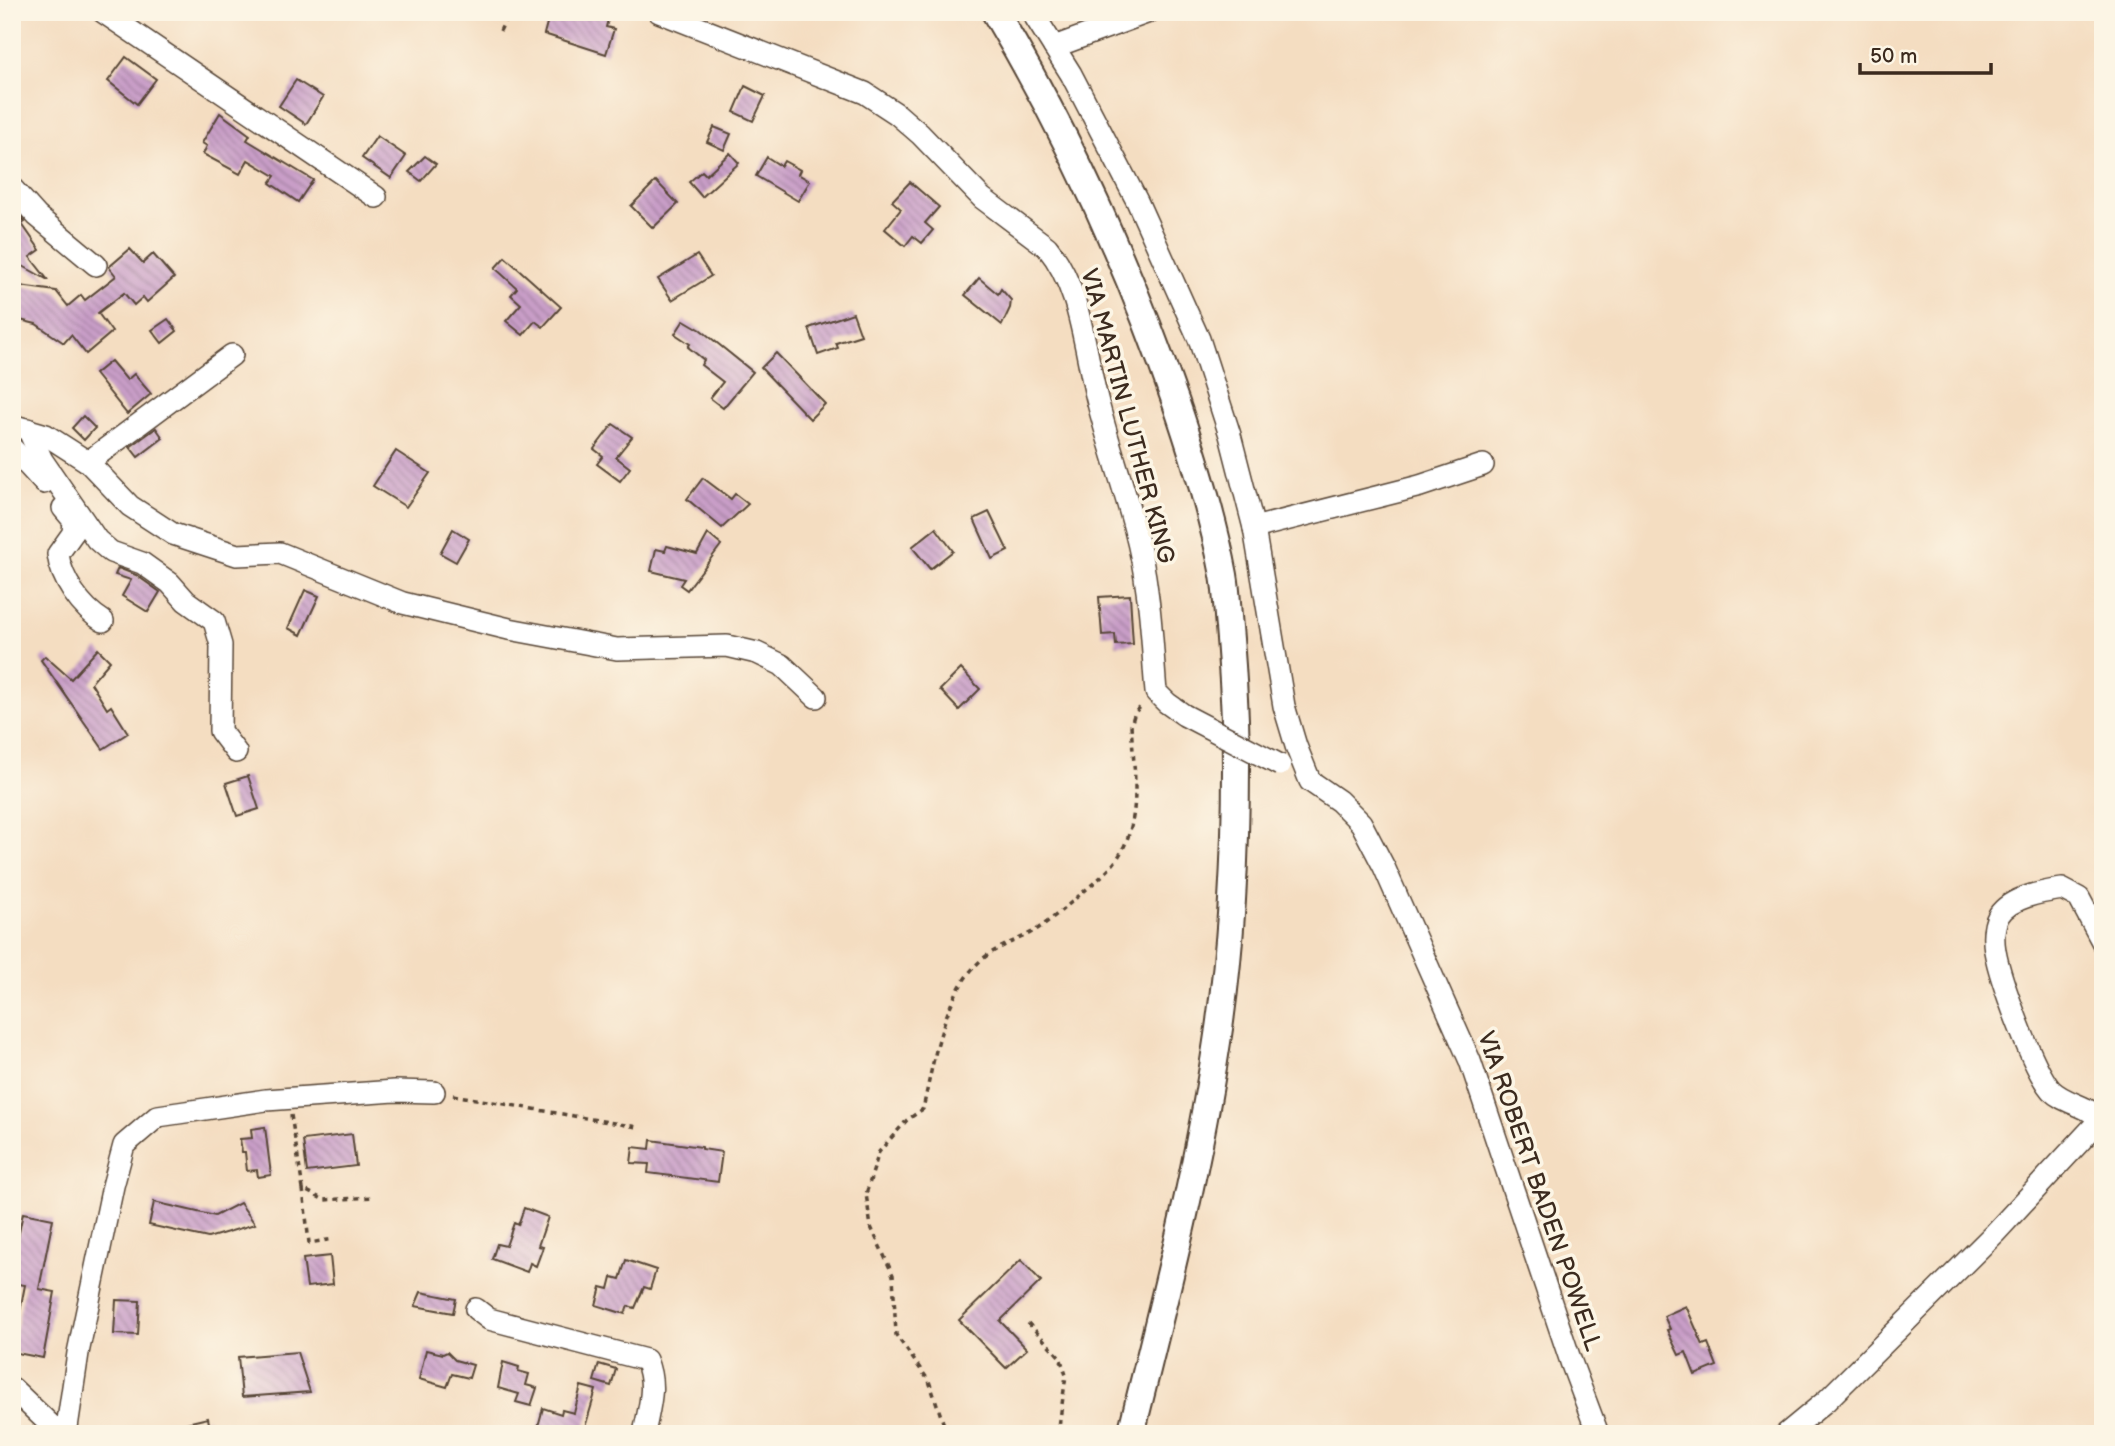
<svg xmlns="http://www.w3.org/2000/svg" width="2115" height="1446" viewBox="0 0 2115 1446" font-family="'Balsamiq Sans',sans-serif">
<defs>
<pattern id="building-back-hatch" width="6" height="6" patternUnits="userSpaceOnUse" patternTransform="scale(1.75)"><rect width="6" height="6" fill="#c99ec8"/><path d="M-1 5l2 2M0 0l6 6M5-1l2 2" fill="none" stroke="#a481a2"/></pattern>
</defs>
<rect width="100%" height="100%" fill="#fcf5e5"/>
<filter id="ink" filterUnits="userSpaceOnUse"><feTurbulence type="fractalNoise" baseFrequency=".0143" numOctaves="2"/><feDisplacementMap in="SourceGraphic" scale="14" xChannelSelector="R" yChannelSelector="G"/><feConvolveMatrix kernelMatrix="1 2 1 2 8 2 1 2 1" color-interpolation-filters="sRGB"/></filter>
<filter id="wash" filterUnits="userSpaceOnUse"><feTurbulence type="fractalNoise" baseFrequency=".00686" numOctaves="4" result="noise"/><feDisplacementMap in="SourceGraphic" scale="28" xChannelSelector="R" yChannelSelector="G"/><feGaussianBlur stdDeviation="1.57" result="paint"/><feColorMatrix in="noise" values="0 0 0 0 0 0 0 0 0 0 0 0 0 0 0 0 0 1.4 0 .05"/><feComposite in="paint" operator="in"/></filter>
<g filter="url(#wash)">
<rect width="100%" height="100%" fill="#f4ddc1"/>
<g id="blocks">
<g fill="url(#building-back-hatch)">
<path d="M550,12H610L606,27L614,29L606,54L544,34Z"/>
<path d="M126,57L156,79L137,104L108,81Z"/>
<path d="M296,80L323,97L306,124L279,106Z"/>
<path d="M745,86L765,96L753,121L734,112Z"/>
<path d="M220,113L250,135L247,140L313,180L298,202L270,183L275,176L248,160L240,174L203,154L207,146L202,143Z"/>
<path d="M714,127L731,134L724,150L707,142Z"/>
<path d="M377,136L406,156L391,178L362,158Z"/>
<path d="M730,153L739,163L702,197L689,182L702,171L706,175Z"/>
<path d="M425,156L436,164L421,181L409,172Z"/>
<path d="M767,157L781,166L784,161L800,170L798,174L810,181L798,201L756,176Z"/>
<path d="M656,181L678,204L653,228L631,206Z"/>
<path d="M910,182L939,207L925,223L933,230L922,243L913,236L905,246L885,229L901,209L892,201Z"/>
<path d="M12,208L25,222L22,224L40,250L30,257L48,280L12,260Z"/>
<path d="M130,249L143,263L153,254L174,278L147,302L143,297L134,305L124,293L98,313L112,332L86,354L71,335L64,343L36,324L12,318V285L56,291L68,306L81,295L85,300L116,276L109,267Z"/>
<path d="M697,255L711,276L672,300L658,279Z"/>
<path d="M505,257L561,307L543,327L535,321L523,335L506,321L521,304L511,295L517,288L495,268Z"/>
<path d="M979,278L998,294L1001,289L1011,300L1010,308L1002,325L965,295Z"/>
<path d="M853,313L861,335L836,343L838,348L818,355L809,328Z"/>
<path d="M168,319L177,331L162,343L152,330Z"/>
<path d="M684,320L701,330L753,372L723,408L710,398L723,382L701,365L704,360L688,347L690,344L675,334Z"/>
<path d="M776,353L825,404L810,419L761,368Z"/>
<path d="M111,361L127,380L134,374L151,394L127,414L95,374Z"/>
<path d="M83,416L95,428L84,440L72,428Z"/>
<path d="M613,424L632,437L616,457L630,468L620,481L597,464L603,456L594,449Z"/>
<path d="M156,428L163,438L138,457L130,447Z"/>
<path d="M396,451L430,473L406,507L373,486Z"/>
<path d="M703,478L731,499L735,494L748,504L722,528L687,499Z"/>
<path d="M989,512L1008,551L992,559L974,519Z"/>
<path d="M936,528L953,551L930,569L912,547Z"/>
<path d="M453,529L469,539L456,562L440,553Z"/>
<path d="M708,534L721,545L687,590L680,585L684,579L651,571L656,549L665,551L667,546L697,554Z"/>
<path d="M118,568L136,575L160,592L148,612L122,596L131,580L115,575Z"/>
<path d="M305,590L319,596L301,635L288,628Z"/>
<path d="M1130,595L1133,644L1116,645L1115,634L1102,635L1099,597Z"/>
<path d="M98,649L110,661L91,683L107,709L111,706L128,733L103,749L41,660L45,656L71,679Z"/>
<path d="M961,669L980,689L959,710L940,690Z"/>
<path d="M248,776L259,809L237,816L226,783Z"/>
<path d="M265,1127L271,1175L258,1177L257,1170L247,1171L245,1152H242L240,1139L252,1138L251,1129Z"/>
<path d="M352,1134L356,1166L307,1172L303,1140Z"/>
<path d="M651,1140L702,1147V1149L722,1152L718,1182L648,1173L649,1164L631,1163L633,1147L650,1149Z"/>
<path d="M154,1202L215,1216L240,1203L255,1224L208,1238L149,1225Z"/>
<path d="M524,1208L548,1217L538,1246L543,1247L536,1266L530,1263L527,1272L492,1259L497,1244L506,1246L514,1223L518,1225Z"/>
<path d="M23,1213L53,1219L39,1289L55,1292L43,1358L12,1352L25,1285L12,1283V1267Z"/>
<path d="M330,1256L333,1284L307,1287L303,1259Z"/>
<path d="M626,1260L656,1270L650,1289L644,1287L635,1308L628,1306L625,1314L596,1305L601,1287L609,1289L612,1277L620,1279Z"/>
<path d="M1021,1260L1041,1281L1000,1321L1027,1349L1006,1368L959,1320Z"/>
<path d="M421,1292L456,1299L453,1313L415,1306Z"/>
<path d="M116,1300L140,1301L138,1335L114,1334Z"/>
<path d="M1686,1306L1703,1345L1708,1343L1717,1366L1695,1375L1686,1352L1679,1355L1667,1330L1670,1329L1664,1316Z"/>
<path d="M426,1350L443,1354L447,1352L455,1360L473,1365L469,1378L452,1374L447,1387L419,1379Z"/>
<path d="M297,1352L310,1392L242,1397L238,1357Z"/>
<path d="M503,1362L519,1367L518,1371L529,1374L526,1385L537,1388L531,1406L516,1402L519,1394L498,1388Z"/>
<path d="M599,1364L616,1369L611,1386L594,1381Z"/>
<path d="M581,1386L596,1390L583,1434H536L543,1408L561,1414L562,1410L574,1413Z"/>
<path d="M208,1418L211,1434H166L165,1428Z"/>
</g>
</g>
</g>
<g filter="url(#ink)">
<use href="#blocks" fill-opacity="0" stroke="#574536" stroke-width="2"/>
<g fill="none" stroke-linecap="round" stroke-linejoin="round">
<g stroke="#574536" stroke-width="24">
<g id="minor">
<path d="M103,12L376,197"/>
<path d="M659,12L865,93L897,114L920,134L982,198L1047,247C1081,288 1084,349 1097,399C1113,463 1139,525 1147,591C1152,624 1153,659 1156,692L1167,703L1184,715"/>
<path d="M1032,12L1071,74L1137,201L1199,339L1230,435L1254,528L1284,706L1296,746L1310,781L1339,801L1361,823L1384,867L1470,1061L1571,1362L1598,1434"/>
<path d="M1054,47L1149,12"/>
<path d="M12,188L37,216L96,265"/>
<path d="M12,425L46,435L88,462L130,506L173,534L237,555L280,553L403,603L509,629L617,649L727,646L757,653L782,665L816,697"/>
<path d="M28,429L42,460L97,540L111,552L142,563L170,583L186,601L214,621L221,645L220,731L236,752"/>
<path d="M12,448L44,483"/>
<path d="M88,462L232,355"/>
<path d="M63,508L74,521L73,533L58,554C61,579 81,608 103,621"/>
<path d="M1254,528L1420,486L1483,465"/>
<path d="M476,1309L489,1319L646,1360C657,1387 649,1406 644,1434"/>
<path d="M12,1388L60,1434"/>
<path d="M66,1434L78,1353L113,1186L124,1145L158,1116L266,1100L395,1091L434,1092"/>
<path d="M1786,1434L1826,1401L1995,1233L2098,1122L2097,1117L2093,1113C2080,1104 2063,1102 2051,1090C2033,1069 2000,980 1995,951C1993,939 1993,926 1999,915C2011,897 2042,892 2062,889L2079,898L2103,943"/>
</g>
</g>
<g stroke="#574536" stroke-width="30">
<path id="major" d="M995,12C1069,136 1129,267 1176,403C1195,459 1213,516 1224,575C1227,592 1227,609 1229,627C1233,674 1236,720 1236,767C1236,859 1231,951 1217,1042C1197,1174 1163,1304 1131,1434"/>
</g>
<g stroke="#574536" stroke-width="3.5" stroke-dasharray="5 5" stroke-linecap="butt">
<path d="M500,31L509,12"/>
<path d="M453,1095L637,1127"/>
<path d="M291,1115L303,1189L324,1200L374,1197"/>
<path d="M303,1189L309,1243L334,1239"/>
<path d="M1028,1323L1060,1357L1066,1375L1058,1434"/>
<path d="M944,1434V1425L929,1381L896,1335L893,1275L871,1227L866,1194L879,1152L907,1120L923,1109C933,1064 943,999 976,965C992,948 1017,941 1036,930C1052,919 1067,906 1082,893C1091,885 1102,877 1110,868C1145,828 1134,773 1131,725L1135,712L1143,705"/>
</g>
<use href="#minor" stroke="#fff" stroke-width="21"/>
<use href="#major" stroke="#fff" stroke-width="26"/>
<g stroke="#574536" stroke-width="24" stroke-linecap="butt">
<path id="minor-bridge" d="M1184,715L1280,765"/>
</g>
<use href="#minor-bridge" stroke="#fff" stroke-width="21"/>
</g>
</g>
<g text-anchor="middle" stroke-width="7" stroke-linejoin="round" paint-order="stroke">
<g font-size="24" fill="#3b2a1e" stroke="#fcf5e5">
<text transform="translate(1128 416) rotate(75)" y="8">VIA MARTIN LUTHER KING</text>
<text transform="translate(1540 1191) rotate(71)" y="8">VIA ROBERT BADEN POWELL</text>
</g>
</g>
<rect width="2115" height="1446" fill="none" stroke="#fcf5e5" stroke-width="42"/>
<path d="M1860 63v10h131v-10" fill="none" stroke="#3b2a1e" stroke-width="3.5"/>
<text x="1870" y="63" font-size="21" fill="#3b2a1e" stroke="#fcf5e5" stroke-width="5" paint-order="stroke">50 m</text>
</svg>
